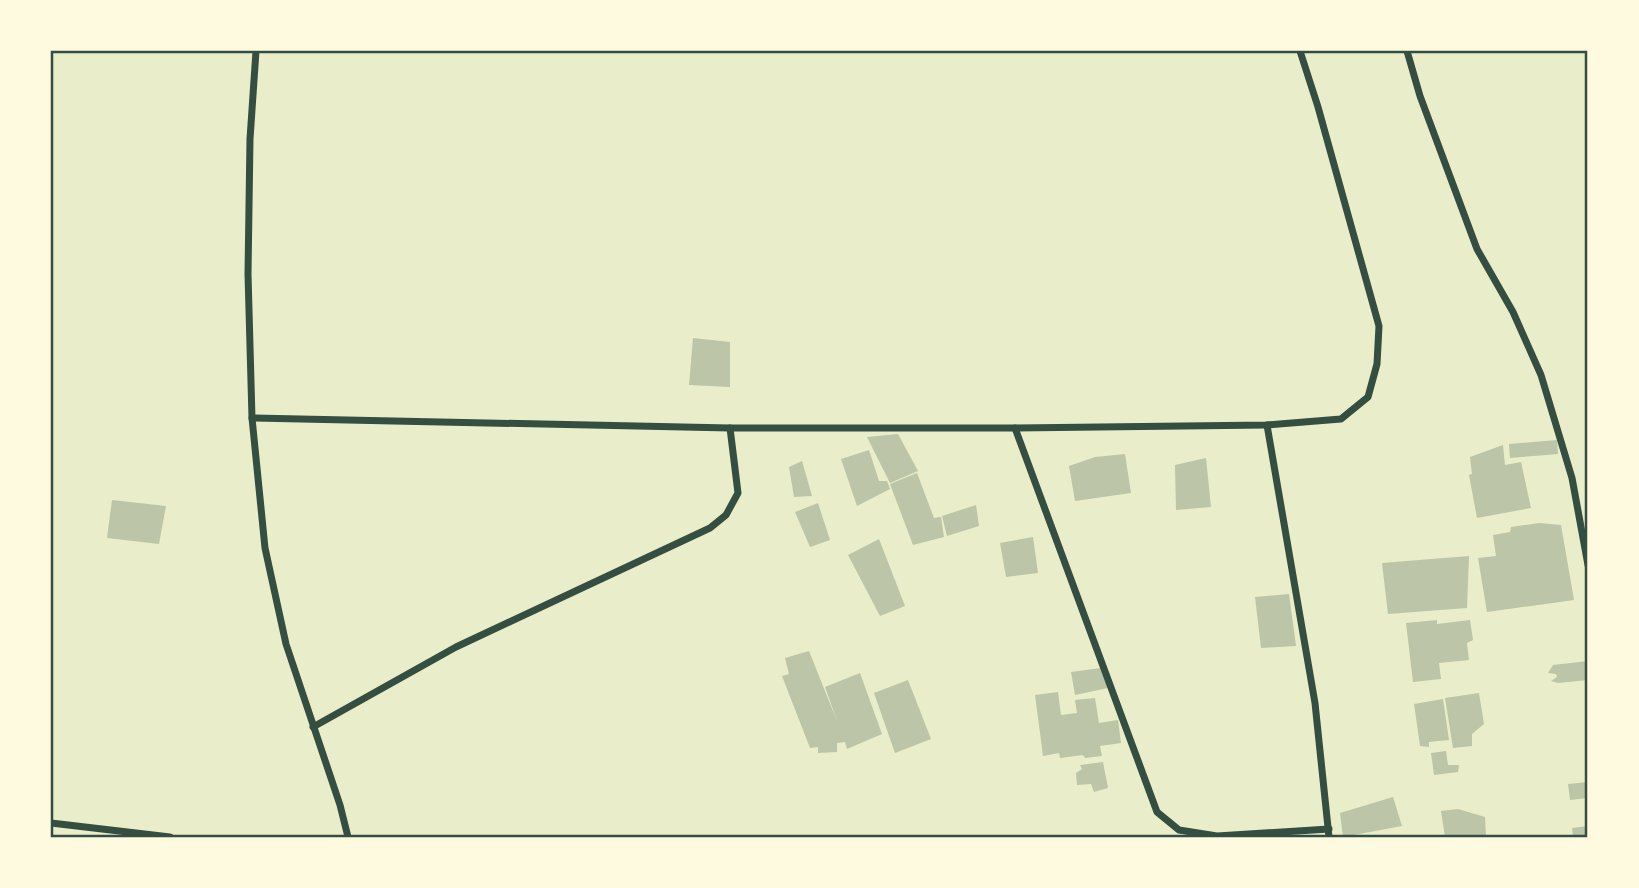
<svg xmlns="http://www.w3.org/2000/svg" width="1639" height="888" viewBox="0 0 1639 888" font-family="'Asap Condensed',sans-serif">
<rect width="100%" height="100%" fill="#e9edc9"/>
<g fill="#bcc5a7">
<path d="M693,338L730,342V387L689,385Z"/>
<path d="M898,434L918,471L890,483L867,437Z"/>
<path d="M1557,440L1558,454L1510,458L1509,444Z"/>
<path d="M1503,445L1505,465L1521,462L1531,508L1477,518L1469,475L1472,474L1470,457Z"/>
<path d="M869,450L879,481H887L890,489L857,506L841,459Z"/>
<path d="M1125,454L1131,493L1075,501L1069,466L1095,457Z"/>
<path d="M1206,458L1211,507L1176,510L1175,465Z"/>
<path d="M802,461L812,496L794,497L789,467Z"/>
<path d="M917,473L934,518L941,517L944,537L913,545L890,484Z"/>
<path d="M112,500L166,506L159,544L107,538Z"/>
<path d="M818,503L830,540L810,547L795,512Z"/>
<path d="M976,505L979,526L947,536L942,516Z"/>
<path d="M1539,523L1561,525L1574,600L1487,612L1478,558L1496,556L1493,535L1510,532L1511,527Z"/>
<path d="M1033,537L1038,573L1006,577L1000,543Z"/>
<path d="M879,539L905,606L880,616L848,555Z"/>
<path d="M1469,556L1467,608L1388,614L1382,563Z"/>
<path d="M1289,594L1296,646L1261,648L1255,597Z"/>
<path d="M1437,620V624L1470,620L1473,640L1467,643L1469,660L1439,663L1441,679L1413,682L1406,623Z"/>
<path d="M809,651L837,721L825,687L860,673L882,734L847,749L845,742L837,743V752L818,753V747L810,748L782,676L789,674L785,658Z"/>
<path d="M1588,661V680L1558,683L1551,681L1557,677L1556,674L1548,673L1553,665Z"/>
<path d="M1101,668L1108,688L1075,695L1071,672Z"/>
<path d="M908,680L931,739L895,753L874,693Z"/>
<path d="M1058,692L1061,715L1077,713L1075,700L1095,698L1099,723L1118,720L1121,743L1100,746L1102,756L1085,758L1083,755L1060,758L1059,753L1043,756L1035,695Z"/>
<path d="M1479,693L1484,724L1472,734V746L1453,748L1445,698Z"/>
<path d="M1443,699L1449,740L1429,742V747L1420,746L1414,704Z"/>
<path d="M1446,751L1448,765H1459L1458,772L1434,775L1431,753Z"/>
<path d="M1103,762L1108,788L1094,792L1091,784L1077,785L1076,773L1082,769L1080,765Z"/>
<path d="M1588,782V798L1570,800L1568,784Z"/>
<path d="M1393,797L1402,826L1343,837L1340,813Z"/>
<path d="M1458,809L1485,817L1486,837H1445L1441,811Z"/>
<path d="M1588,826V837H1573L1572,828Z"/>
</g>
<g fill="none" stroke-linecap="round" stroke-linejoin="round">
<g stroke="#344e41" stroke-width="7">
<path d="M256,51L250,139L248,274L252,418L265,548L286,644L340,805L348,837"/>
<path d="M1407,51L1420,96L1477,249L1513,312L1541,375L1572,478L1588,565"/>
<path d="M252,418L730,428H1015L1267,425L1341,419L1368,397L1377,364L1379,326L1318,107L1300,51"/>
<path d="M1267,425L1315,703L1329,837"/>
<path d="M1015,428L1157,812L1179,830L1217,836L1329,829"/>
<path d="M313,727L456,647L710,528L726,515L738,493L730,428"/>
<path d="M51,823L170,837"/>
</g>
</g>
<rect width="1639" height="888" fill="none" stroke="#fefae0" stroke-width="105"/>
<rect x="52" y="52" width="1534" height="784" fill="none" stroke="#344e41" stroke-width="2.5"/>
</svg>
